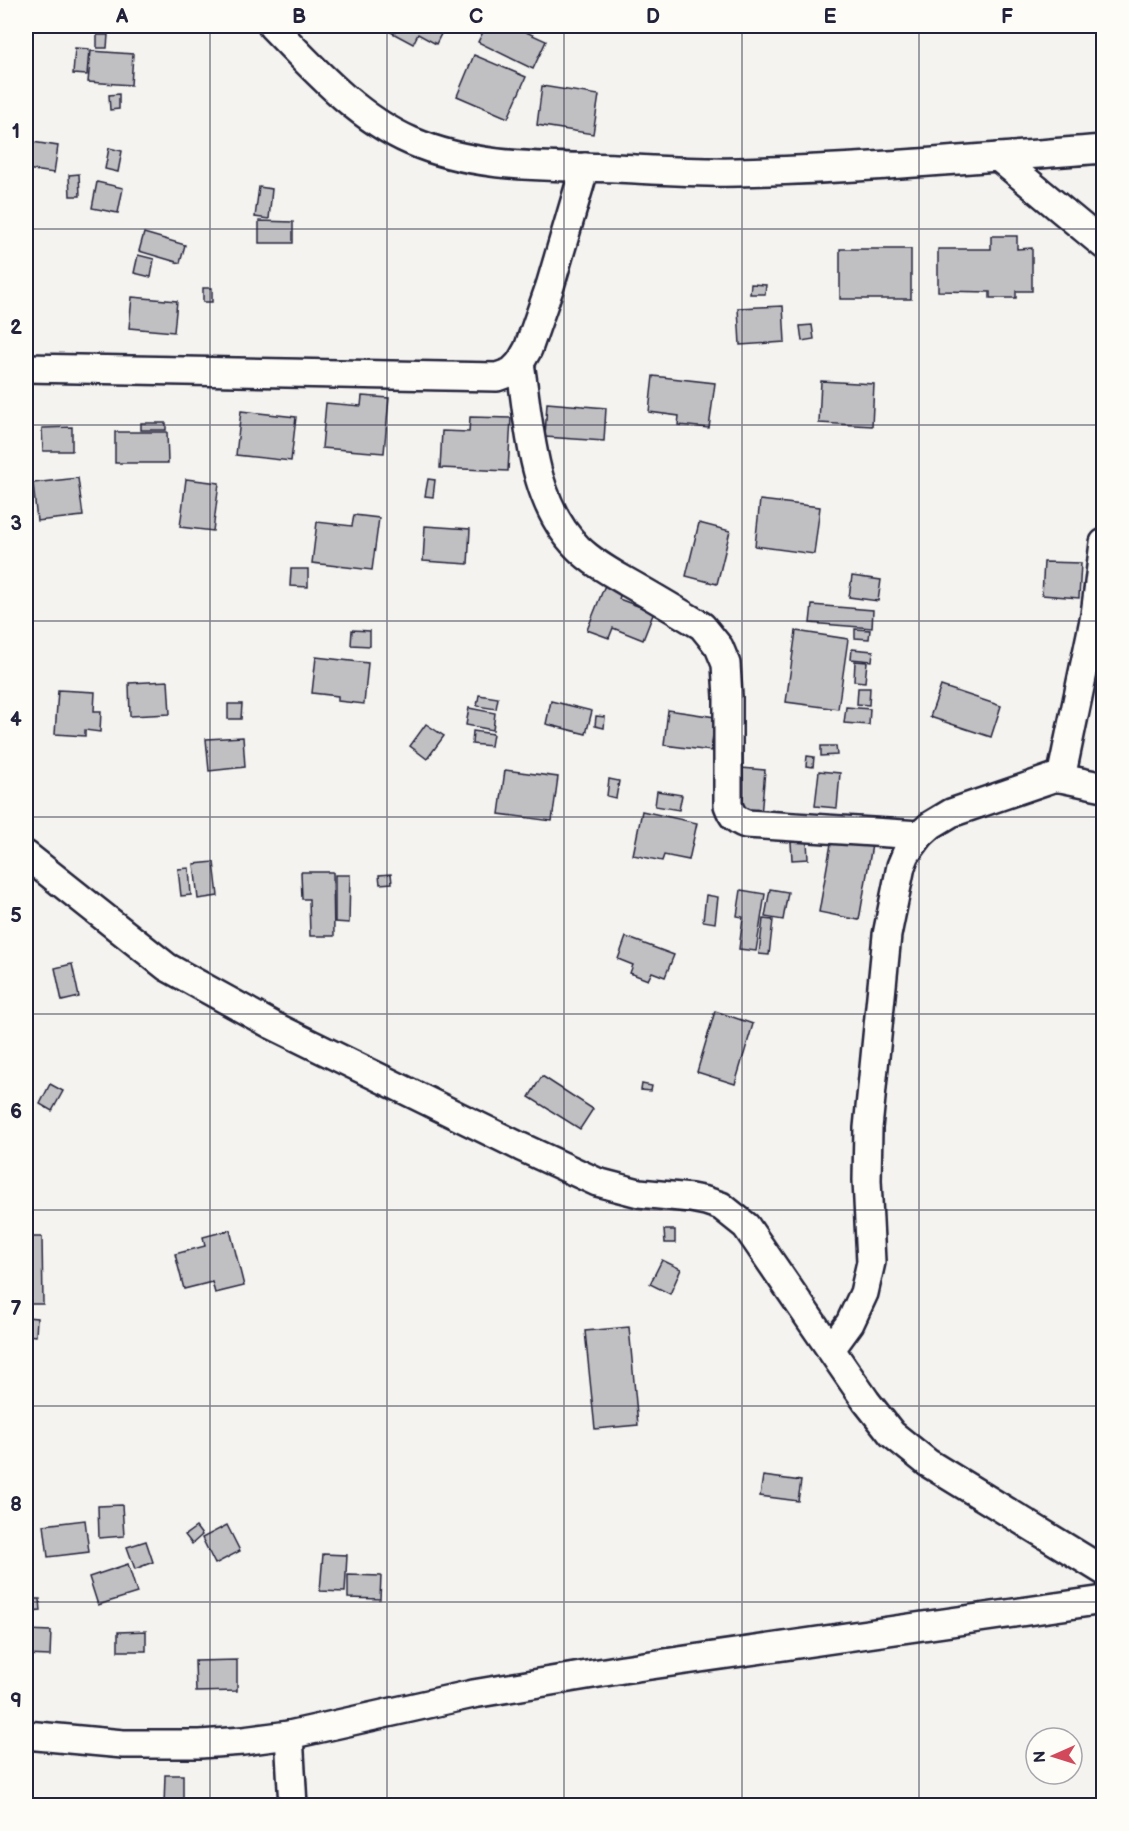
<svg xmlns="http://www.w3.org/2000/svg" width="1129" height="1831" viewBox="0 0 1129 1831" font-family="'Balsamiq Sans',sans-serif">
<rect width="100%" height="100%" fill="#f4f3ef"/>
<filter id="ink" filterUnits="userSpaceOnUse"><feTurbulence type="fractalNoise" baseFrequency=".0167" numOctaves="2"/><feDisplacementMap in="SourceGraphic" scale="12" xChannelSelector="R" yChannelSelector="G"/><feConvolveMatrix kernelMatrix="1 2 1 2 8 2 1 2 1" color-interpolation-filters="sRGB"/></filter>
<g filter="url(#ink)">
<g fill="#c0bfc2" stroke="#22223b" stroke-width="1.5">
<path d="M390,26H445L436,44L418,34L413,44L387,30Z"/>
<path d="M486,26H513L546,41L533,69L478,42Z"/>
<path d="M97,35H108L107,48H97Z"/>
<path d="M75,48L89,49L87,75L73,74Z"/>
<path d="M91,51L133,54L131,85L88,82Z"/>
<path d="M474,55L526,77L508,118L457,96Z"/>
<path d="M542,86L599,95L593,134L537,125Z"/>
<path d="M119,94V109L110,110L109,95Z"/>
<path d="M26,141L58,146L54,173L26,169Z"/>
<path d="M109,148L122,151L118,172L105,169Z"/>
<path d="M79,174L80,196H70L69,175Z"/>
<path d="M97,182L123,188L118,213L92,208Z"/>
<path d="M259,187L272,189L269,219L255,217Z"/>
<path d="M259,221L293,222V243H259Z"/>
<path d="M144,233L185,245L180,263L139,251Z"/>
<path d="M991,236H1017V249L1032,248V291H1016V298H990V292L938,291V249H991Z"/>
<rect x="840" y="249" width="71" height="50"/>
<path d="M138,255L154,259L151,277L134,273Z"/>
<path d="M751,284L766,285L765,294H750Z"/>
<rect x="203" y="288" width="9" height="14"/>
<path d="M132,297L177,301L174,332L129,328Z"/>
<path d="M783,306L785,342L740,345L738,308Z"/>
<path d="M812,325L814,339L802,341L800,326Z"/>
<path d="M653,376L715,383L709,428L678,425L679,416L649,412Z"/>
<path d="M821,381L874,384L872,426L819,423Z"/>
<path d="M362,396L389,398L384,453L322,448L326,403L361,406Z"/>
<path d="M547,403L606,408L604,441L545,437Z"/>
<path d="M241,411L296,417L291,461L236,455Z"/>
<path d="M470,417L511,418L508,471L440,468L442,431L469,432Z"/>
<rect x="141" y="423" width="25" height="7"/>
<path d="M72,427V451H43L42,428Z"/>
<path d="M115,432H167L168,463H115Z"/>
<path d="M78,478L83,516L37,521L33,483Z"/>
<path d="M186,479L219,483L213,531L180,527Z"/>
<path d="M428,479L435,480L433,497L425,496Z"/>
<path d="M760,500L820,507L814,554L755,546Z"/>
<path d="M354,515L379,518L372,570L312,563L317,522L352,526Z"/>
<path d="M699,523L730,531L717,584L686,576Z"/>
<path d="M425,526L470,529L468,564L423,561Z"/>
<path d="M1044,562L1081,563L1079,598L1042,595Z"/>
<path d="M291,569H308V587L290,586Z"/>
<path d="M852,576L881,580L878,601L849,597Z"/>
<path d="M607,580L623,587L619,599L654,612L643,640L613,628L609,638L587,630Z"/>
<path d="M812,605L873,610L872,628L810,623Z"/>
<path d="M855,629L870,630L869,639L855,638Z"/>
<path d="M352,630L370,631V646L351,645Z"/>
<path d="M796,631L848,639L838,709L786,702Z"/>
<path d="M852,649L873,651L872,661L851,659Z"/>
<path d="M316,657L368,663L364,704L338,701V696L312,693Z"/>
<path d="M855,661L867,662L865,682L854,681Z"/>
<path d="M168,681L170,714L130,716L129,683Z"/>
<path d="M941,686L1001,706L991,737L930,717Z"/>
<path d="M858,688H870L869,705L857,704Z"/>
<path d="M58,690L95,692L94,711H101L100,732L85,730V736L55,734Z"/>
<path d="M479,695L498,698L496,709L477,706Z"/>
<path d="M551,701L592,711L586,734L546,724Z"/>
<path d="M228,704H242L241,719H228Z"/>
<path d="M846,707L870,709L869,725L844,723Z"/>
<path d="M469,708L495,713L493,730L466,725Z"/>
<path d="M668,710L715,717L711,751L664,745Z"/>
<path d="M596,716L605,717L604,728L595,726Z"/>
<path d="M426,724L444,736L427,759L410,746Z"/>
<path d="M473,731L493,734L491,746L472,744Z"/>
<path d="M243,737L245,767L209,771L206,739Z"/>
<path d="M821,746H836L837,755L821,756Z"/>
<path d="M807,756L814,757L813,767L806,766Z"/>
<path d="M741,768L765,770L761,816L738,815Z"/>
<path d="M505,770L558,777L552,821L499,814Z"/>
<path d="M819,771L840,773L837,808L815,806Z"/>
<path d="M609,779L619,781L616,798L607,796Z"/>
<path d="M657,791L682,795L679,810L655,806Z"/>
<path d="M642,811L697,823L689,860L664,855L662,861L633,855Z"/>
<path d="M832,838L872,845L859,920L819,912Z"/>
<path d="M807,841L808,859L792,860L791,842Z"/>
<path d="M214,862L218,896L198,899L194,864Z"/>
<path d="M189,868L191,895L181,896L178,869Z"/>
<path d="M301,872H333L334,936H310L309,899H302Z"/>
<path d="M391,874L392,883L380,884L379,875Z"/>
<path d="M335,875H350L349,923L335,922Z"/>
<path d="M770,889L788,892L783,920L765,917Z"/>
<path d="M741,890L765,894L756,951L739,949L743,917L737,916Z"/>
<path d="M706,895L718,897L715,923L703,921Z"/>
<path d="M763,919L773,920L769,955L759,954Z"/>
<path d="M626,937L674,955L665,977L652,972L648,980L630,973L633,965L618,959Z"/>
<path d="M72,964L79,997L62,1001L55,968Z"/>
<path d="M715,1011L753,1024L735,1084L697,1072Z"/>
<path d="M542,1076L593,1109L580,1129L529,1097Z"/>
<path d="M50,1084L63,1091L52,1111L40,1104Z"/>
<path d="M642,1084L652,1086L651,1091L641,1090Z"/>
<path d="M230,1230L244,1286L215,1293L212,1282L184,1289L175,1254L205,1246L203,1237Z"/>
<path d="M664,1230H675V1243H665Z"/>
<path d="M26,1237H42L43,1304H26Z"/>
<path d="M662,1260L681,1269L670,1294L650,1284Z"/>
<path d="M26,1317L37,1318L36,1336L26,1335Z"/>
<path d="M629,1327L638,1425L595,1429L585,1331Z"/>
<path d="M763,1476L801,1481L798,1501L760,1496Z"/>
<path d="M122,1505L124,1536L99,1538L98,1506Z"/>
<path d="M85,1520L89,1552L48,1557L44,1525Z"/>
<path d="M227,1525L240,1551L215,1564L202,1538Z"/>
<path d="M196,1527L202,1535L192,1544L185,1535Z"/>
<path d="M146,1541L153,1562L135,1569L127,1547Z"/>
<path d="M323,1554L347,1555L345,1592L320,1591Z"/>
<path d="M128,1564L137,1593L98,1605L89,1577Z"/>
<path d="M348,1575L381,1576L380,1599L348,1598Z"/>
<path d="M29,1599H40L41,1611L30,1612Z"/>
<path d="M26,1630L51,1631L50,1656L26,1655Z"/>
<path d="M146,1631V1651H118V1632Z"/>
<path d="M237,1660V1691L196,1692L195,1661Z"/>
<path d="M165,1775H183V1806H164Z"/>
</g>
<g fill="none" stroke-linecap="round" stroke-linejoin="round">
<g stroke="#22223b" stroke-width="32">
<g id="minor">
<path d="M272,26C313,68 356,117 411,141C475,169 547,166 616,168C656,170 697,173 738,172C860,169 982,158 1104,149"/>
<path d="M998,157L1104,245"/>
<path d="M520,363C530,426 531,501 578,548C592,562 610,572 627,582C652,596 677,611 702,626L719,647L726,664L728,697V805C732,816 735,820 746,824L920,835"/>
<path d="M26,368L497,377L511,372L520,363L528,349L550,286L585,167"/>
<path d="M1061,778L1095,615L1104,543"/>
<path d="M26,855L167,967L272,1025L521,1147L597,1182L639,1193L691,1198L706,1201L721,1206L746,1226L866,1401L892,1434L928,1463L1104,1571"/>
<path d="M831,1349L850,1323L864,1293L871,1262L867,1180L868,1128L887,935L901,866L906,854L920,835L931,825L951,813L1053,778H1061L1104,787"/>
<path d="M26,1735L123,1744H200L243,1741L289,1735L473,1694L623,1669L1104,1600"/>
<path d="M289,1735L293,1806"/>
</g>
</g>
<use href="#minor" stroke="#fdfcf7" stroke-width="27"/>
</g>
</g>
<path fill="none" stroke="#22223b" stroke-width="1.5" stroke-opacity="0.55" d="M210,26V1806M387,26V1806M564,26V1806M742,26V1806M919,26V1806M26,229H1104M26,425H1104M26,621H1104M26,817H1104M26,1014H1104M26,1210H1104M26,1406H1104M26,1602H1104"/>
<rect width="1129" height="1831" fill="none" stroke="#fdfcf7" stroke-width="66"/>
<g transform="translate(1054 1756) rotate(267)"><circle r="28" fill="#fdfcf7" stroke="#a5a5ac" stroke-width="1.5"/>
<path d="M0-4.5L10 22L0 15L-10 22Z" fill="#d1495b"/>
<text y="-9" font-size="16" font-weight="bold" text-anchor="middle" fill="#22223b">N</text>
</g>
<rect x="33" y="33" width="1063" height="1765" fill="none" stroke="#22223b" stroke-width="2"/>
<g font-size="20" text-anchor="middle" font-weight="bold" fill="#22223b">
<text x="122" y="23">A</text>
<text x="299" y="23">B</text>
<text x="476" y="23">C</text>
<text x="653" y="23">D</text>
<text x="830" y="23">E</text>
<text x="1007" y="23">F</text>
<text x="16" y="138">1</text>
<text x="16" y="334">2</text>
<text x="16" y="530">3</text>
<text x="16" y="726">4</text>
<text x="16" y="922">5</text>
<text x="16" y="1118">6</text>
<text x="16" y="1315">7</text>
<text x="16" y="1511">8</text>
<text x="16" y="1707">9</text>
</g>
</svg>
